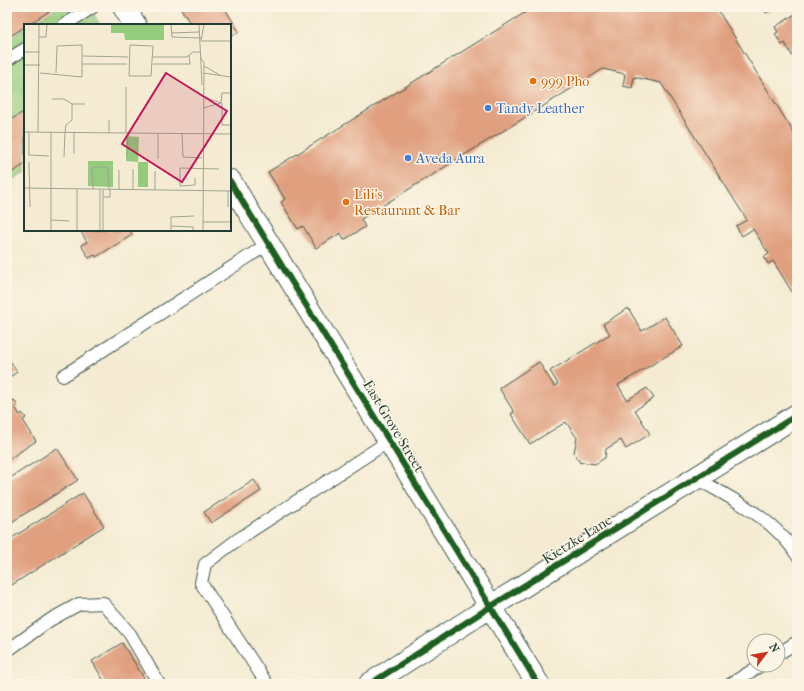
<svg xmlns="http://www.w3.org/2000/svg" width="804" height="691" viewBox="0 0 804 691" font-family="'IM FELL French Canon',serif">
<rect width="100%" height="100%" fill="#fcf5e5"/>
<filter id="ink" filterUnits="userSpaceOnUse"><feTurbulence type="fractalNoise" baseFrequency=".025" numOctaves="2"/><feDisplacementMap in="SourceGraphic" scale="8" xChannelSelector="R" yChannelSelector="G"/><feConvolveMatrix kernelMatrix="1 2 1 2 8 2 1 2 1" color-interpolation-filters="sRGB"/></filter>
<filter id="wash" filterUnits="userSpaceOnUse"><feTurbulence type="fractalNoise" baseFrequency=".012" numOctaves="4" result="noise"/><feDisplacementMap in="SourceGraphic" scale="16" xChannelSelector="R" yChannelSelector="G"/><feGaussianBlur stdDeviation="0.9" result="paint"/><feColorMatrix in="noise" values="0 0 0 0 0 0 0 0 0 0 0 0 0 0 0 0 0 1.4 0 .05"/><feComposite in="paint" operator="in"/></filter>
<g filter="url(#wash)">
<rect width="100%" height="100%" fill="#f4ebd2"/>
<g fill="#94cb7d" stroke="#5a8458">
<path d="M59,7H89L100,25H30Z"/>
<path d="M25,28V172L7,183V40Z"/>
</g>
<g id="blocks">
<g fill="#e0a080">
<path d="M7,7H56L7,38Z"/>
<path d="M180,7H224L239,32L230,37V25H191Z"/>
<path d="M534,7H716L797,138V300L773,261L768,264L764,257L769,254L753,229L742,236L736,226L747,220L661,83L634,77L632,88L623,86L625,74L603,69L361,219L365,227L344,240L341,233L316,248L303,226L298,229L281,202L285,199L268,172Z"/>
<path d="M758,7H776L766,13L763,8L760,10Z"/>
<path d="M797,13V64L785,43L782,45L775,34L778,32L775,27Z"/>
<path d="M25,111V164L7,176V122Z"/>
<path d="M80,230H130L132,235L96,257L95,255L89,258L81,245L87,242Z"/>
<path d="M628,308L642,331L665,317L683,346L618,385L627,400L647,388L654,398L635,410L650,434L626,449L621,440L606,449L605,458L595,464L583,462L580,463L574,452L577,438L566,422L530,444L511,414L514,412L499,388L539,362L554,386L558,384L550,371L610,334L603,324Z"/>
<path d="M7,356L17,372L7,379Z"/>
<path d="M7,395L11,402L14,400L18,406L15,407L20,415L22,413L26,418L23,420L36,441L9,459L7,455Z"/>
<path d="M57,448L78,480L7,525V480Z"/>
<path d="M254,480L261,491L211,523L204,512Z"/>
<path d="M83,493L104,526L7,588V541Z"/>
<path d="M122,643L144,678L142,679L145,684H106L92,661Z"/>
</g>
</g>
</g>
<g filter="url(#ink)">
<use href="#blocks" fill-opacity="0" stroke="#3f574c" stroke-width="1"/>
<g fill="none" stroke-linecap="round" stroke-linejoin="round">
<g stroke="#3f574c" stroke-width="14">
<g id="lane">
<path d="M64,25L93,7"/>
<path d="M7,60L25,49"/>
<path d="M63,376L268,244"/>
<path d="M696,478C732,499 774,518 797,555"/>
<path d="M7,651L50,620L79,604L103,603L130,634L159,684"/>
<path d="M778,654L797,642"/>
<path d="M267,684L201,583L205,564L237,540L389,441"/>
<path d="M731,684L761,665"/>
</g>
</g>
<g stroke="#3f574c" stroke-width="24">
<g id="secondary">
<path d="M124,7L135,25"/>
<path d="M230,181L538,684"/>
<path d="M370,684L490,607L797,415"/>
</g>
</g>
<use href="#lane" stroke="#fff" stroke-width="12"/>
<use href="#secondary" stroke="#fff" stroke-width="22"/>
<g stroke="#fcf5e5" stroke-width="8">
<g id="cycleway">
<path d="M230,181L538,684"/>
<path d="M370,684L490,607L797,415"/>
</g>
</g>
<use href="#cycleway" stroke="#1b5e20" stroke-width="6"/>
</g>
</g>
<g fill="#e8710a" stroke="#fcf5e5" stroke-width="1.5">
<circle cx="533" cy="81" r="4"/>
<circle cx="346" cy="202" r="4"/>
</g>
<g fill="#3f7fe0" stroke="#fcf5e5" stroke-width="1.5">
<circle cx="488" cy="108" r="4"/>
<circle cx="408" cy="158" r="4"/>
</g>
<g text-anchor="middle" stroke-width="3" stroke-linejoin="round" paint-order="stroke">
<g font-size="14" fill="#c56008" stroke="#fcf5e5" text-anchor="start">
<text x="541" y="86">999 Pho</text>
<text x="354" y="199">Lili's<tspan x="354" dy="16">Restaurant &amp; Bar</tspan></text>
</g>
<g font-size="14" fill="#366cbe" stroke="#fcf5e5" text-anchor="start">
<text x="496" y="113">Tandy Leather</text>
<text x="416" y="163">Aveda Aura</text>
</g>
<g font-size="14" fill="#1f3d34" stroke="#fcf5e5">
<text transform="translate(394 426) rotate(59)" y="5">East Grove Street</text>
<text transform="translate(577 539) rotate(-32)" y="5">Kietzke Lane</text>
</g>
</g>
<g transform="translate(24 24)">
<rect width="207" height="207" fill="#f4ebd2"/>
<path d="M87,0H140V16H101L100,9H87ZM102,112L115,113L114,138H124V163H114V138L102,137ZM64,137H89V163L64,162Z" fill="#94cb7d"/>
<path fill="none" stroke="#9fa593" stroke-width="1" d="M147,0L148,13L177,14M175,0L178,61M147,9L175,8M15,13H22L23,0M177,17H207M177,17L180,0M106,21L129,22L127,52H105ZM0,28H16M59,32L104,33M129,33H163L169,28H177M177,34L180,39L179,207M58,40H103M129,40H166L165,31M0,41H16M180,42L196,51M16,49L58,53V21L33,22L32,49M179,49L207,53M178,72L197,79L179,84M28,75H40L48,80M197,79L198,69H207M198,79V101H207M85,96V109M0,108L207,110M5,108V131L25,132M14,108L15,0M27,108V207M41,108L42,101L48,96V80H61M50,108V130M102,109V63M134,110V135M158,110L159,133L178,134M40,133L41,108M103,134L104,109M5,138L6,183M95,146V166M131,147V166M171,154V161L156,162V144L195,145M0,164L207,167M53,165V207M69,165L68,143H84L85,166M76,166V207M109,166V145M204,167V183M79,173H86V166M27,196L45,197M179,198H207M147,202L169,203V207M79,207V166M147,207V193L170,192"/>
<path fill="#c2185b" fill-opacity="0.15" stroke="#c2185b" stroke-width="2" d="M142,49L203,87L158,158L98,120Z"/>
<rect width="207" height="207" fill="none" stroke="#1f3d34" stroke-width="2"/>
</g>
<rect width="804" height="691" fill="none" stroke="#fcf5e5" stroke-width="24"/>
<g transform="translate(766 653) rotate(58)"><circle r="19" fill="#fcf5e5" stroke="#a4ab9e"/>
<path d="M0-3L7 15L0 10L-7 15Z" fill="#c8321e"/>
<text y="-6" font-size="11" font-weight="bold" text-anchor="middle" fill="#1f3d34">N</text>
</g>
</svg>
